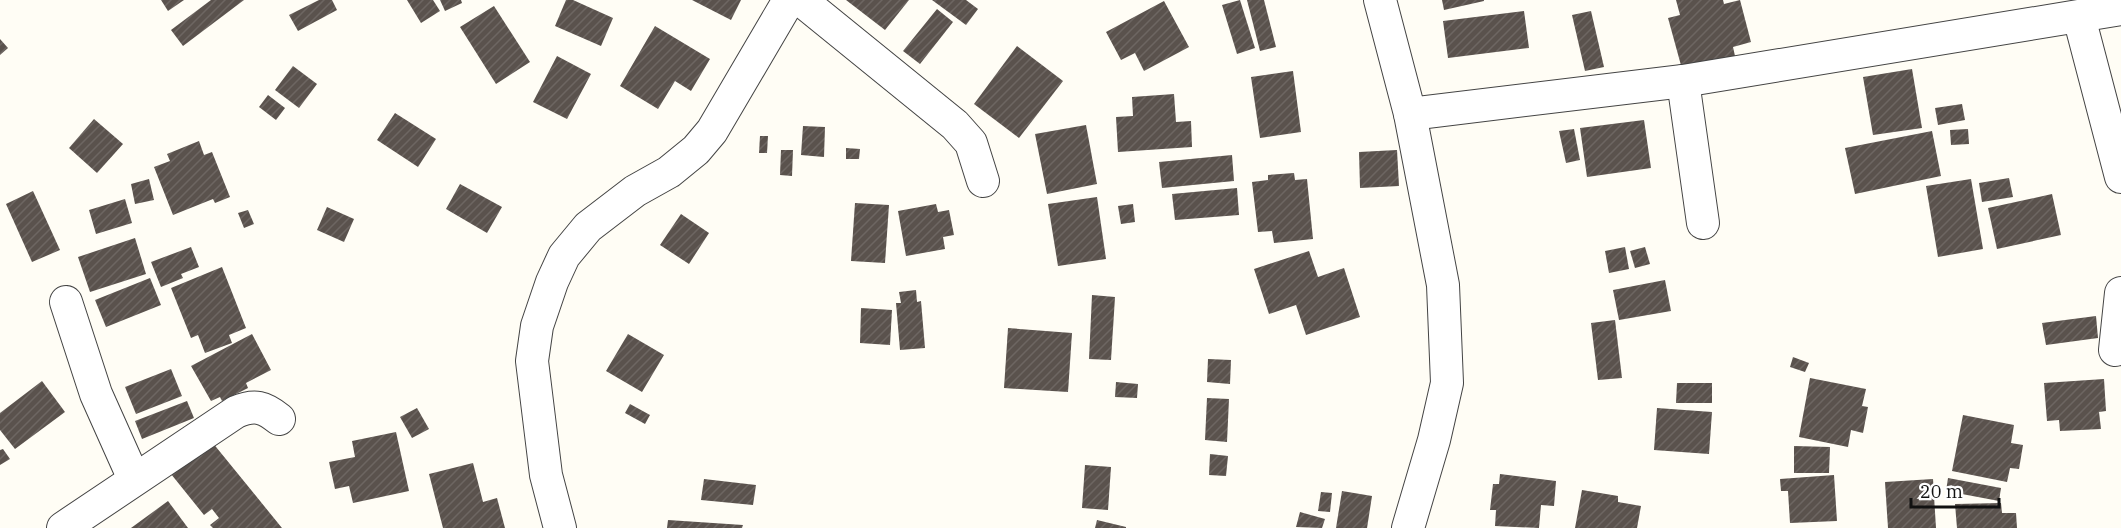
<svg xmlns="http://www.w3.org/2000/svg" width="2121" height="528" viewBox="0 0 2121 528" font-family="'IBM Plex Serif',serif">
<defs>
<pattern id="building-hatch" width="6" height="6" patternUnits="userSpaceOnUse" patternTransform="scale(1.5)"><rect width="6" height="6" fill="#5a524d"/><path d="M-1 1l2-2M0 6l6-6M5 7l2-2" fill="none" stroke="#6d6662"/></pattern>
</defs>
<rect width="100%" height="100%" fill="#fffdf5"/>
<g fill="url(#building-hatch)">
<path d="M161,0H184L168,11Z"/>
<path d="M211,0H244L183,46L171,30Z"/>
<path d="M319,0H332L337,10L298,31L289,15Z"/>
<path d="M407,0H433L440,11L421,23Z"/>
<path d="M440,0H461L462,3L445,11Z"/>
<path d="M566,0H573L613,18L601,46L555,26Z"/>
<path d="M692,0H741L731,20Z"/>
<path d="M846,0H909L885,30Z"/>
<path d="M932,0H966L978,9L966,25Z"/>
<path d="M1240,0L1255,48L1237,54L1222,5Z"/>
<path d="M1247,0H1264L1276,47L1260,51Z"/>
<path d="M1442,0H1484V1L1444,10Z"/>
<path d="M1676,0H1723L1724,4L1740,0L1751,42L1733,47L1735,56L1682,69L1668,18L1680,15Z"/>
<path d="M1164,1L1189,47L1144,71L1135,53L1121,60L1106,32Z"/>
<path d="M494,6L530,62L496,84L460,27Z"/>
<path d="M937,9L953,22L920,64L903,51Z"/>
<path d="M1524,11L1529,48L1448,58L1443,21Z"/>
<path d="M1591,11L1604,67L1585,71L1572,15Z"/>
<path d="M655,26L710,59L691,91L675,81L658,109L620,86Z"/>
<path d="M0,39L8,48L0,55Z"/>
<path d="M1017,46L1063,81L1019,138L974,104Z"/>
<path d="M557,56L591,74L567,119L533,102Z"/>
<path d="M293,66L317,84L299,108L275,90Z"/>
<path d="M1912,69L1922,128L1873,135L1863,77Z"/>
<path d="M1293,71L1301,132L1260,138L1251,77Z"/>
<path d="M1174,94L1176,122L1191,121L1192,147L1118,152L1116,117L1133,116L1132,97Z"/>
<path d="M268,95L285,108L276,120L259,107Z"/>
<path d="M1962,104L1965,120L1938,125L1935,108Z"/>
<path d="M395,113L436,139L418,167L377,140Z"/>
<path d="M94,119L123,144L97,173L69,148Z"/>
<path d="M1644,120L1651,168L1587,177L1580,128Z"/>
<path d="M1086,125L1097,184L1047,194L1035,134Z"/>
<path d="M803,126L825,127L824,157L801,155Z"/>
<path d="M1574,129L1580,160L1566,163L1559,131Z"/>
<path d="M1968,129L1969,144L1951,145L1950,130Z"/>
<path d="M1932,131L1941,176L1855,194L1845,148Z"/>
<path d="M760,136H768L767,153H759Z"/>
<path d="M199,141L204,155L212,152L230,197L215,203L213,199L173,215L154,167L170,161L167,154Z"/>
<path d="M846,148L860,149L859,159H846Z"/>
<path d="M781,150H793L792,176L780,175Z"/>
<path d="M1397,150L1399,186L1360,188L1359,152Z"/>
<path d="M1232,155L1234,181L1162,188L1159,162Z"/>
<path d="M1294,173L1295,180L1307,179L1313,239L1274,243L1272,231L1258,232L1252,182L1268,180V175Z"/>
<path d="M2009,178L2013,197L1982,202L1979,183Z"/>
<path d="M149,179L154,200L135,204L131,184Z"/>
<path d="M1971,179L1983,249L1938,257L1926,186Z"/>
<path d="M460,184L502,207L487,233L446,209Z"/>
<path d="M1237,188L1239,215L1175,220L1172,194Z"/>
<path d="M33,191L60,250L32,262L6,204Z"/>
<path d="M2052,194L2061,235L1997,249L1988,208Z"/>
<path d="M1097,197L1106,259L1058,266L1048,204Z"/>
<path d="M125,199L132,223L96,234L89,210Z"/>
<path d="M855,203L889,205L885,263L851,261Z"/>
<path d="M936,204L938,212L949,210L954,235L943,237L945,249L906,256L898,211Z"/>
<path d="M1133,204L1135,222L1121,224L1118,206Z"/>
<path d="M327,207L354,219L344,242L317,230Z"/>
<path d="M248,210L254,224L244,228L238,213Z"/>
<path d="M681,214L709,233L689,264L660,245Z"/>
<path d="M135,238L146,274L90,292L78,257Z"/>
<path d="M191,247L199,267L181,274L183,278L161,287L151,262Z"/>
<path d="M1625,247L1629,269L1609,273L1605,251Z"/>
<path d="M1645,247L1650,264L1635,268L1630,251Z"/>
<path d="M1309,251L1318,277L1344,268L1360,317L1306,335L1296,305L1269,314L1254,269Z"/>
<path d="M222,267L246,328L229,335L232,343L205,353L198,335L191,338L171,288Z"/>
<path d="M150,278L161,305L106,327L95,300Z"/>
<path d="M1665,280L1671,311L1619,320L1613,290Z"/>
<path d="M916,290L917,302L921,301L925,348L900,350L896,303H901L899,292Z"/>
<path d="M1092,295L1115,297L1111,360L1089,359Z"/>
<path d="M861,308L892,310L890,345L860,343Z"/>
<path d="M2096,316L2098,338L2046,345L2042,323Z"/>
<path d="M1615,320L1622,378L1598,380L1591,323Z"/>
<path d="M1008,328L1072,333L1068,392L1004,388Z"/>
<path d="M252,334L271,370L246,383L248,388L222,401L220,397L211,401L191,366Z"/>
<path d="M628,334L664,355L642,392L606,371Z"/>
<path d="M1793,357L1809,363L1805,372L1790,367Z"/>
<path d="M1208,359L1231,360L1230,384L1207,382Z"/>
<path d="M171,369L182,396L136,414L125,387Z"/>
<path d="M1810,378L1866,389L1862,406L1868,407L1863,433L1851,430L1848,447L1799,437Z"/>
<path d="M2104,379L2106,411L2099,412L2101,429L2060,431L2059,420L2047,421L2044,383Z"/>
<path d="M42,381L65,412L15,449L0,430V413Z"/>
<path d="M1116,382L1138,384L1137,398L1115,397Z"/>
<path d="M1677,383H1712V403H1676Z"/>
<path d="M1207,398L1229,399L1227,442L1205,440Z"/>
<path d="M187,401L194,418L142,439L135,421Z"/>
<path d="M630,404L650,415L645,424L625,413Z"/>
<path d="M417,408L429,429L412,438L400,417Z"/>
<path d="M1657,408L1712,412L1709,454L1654,450Z"/>
<path d="M1963,415L2014,425L2011,443L2023,445L2019,469L2010,468L2007,482L1952,471Z"/>
<path d="M396,432L409,491L353,503L349,486L335,489L329,462L355,457L352,441Z"/>
<path d="M212,442L282,528H213L210,525L219,518L212,509L204,515L171,474Z"/>
<path d="M1794,446L1830,447L1829,473H1794Z"/>
<path d="M3,449L10,459L0,465V450Z"/>
<path d="M1210,454L1228,456L1226,476L1209,475Z"/>
<path d="M473,463L483,502L497,498L505,528H443L429,474Z"/>
<path d="M1085,465L1111,467L1108,510L1082,508Z"/>
<path d="M1500,474L1556,481L1554,506L1541,505L1539,528L1495,526L1496,510H1490L1493,484H1499Z"/>
<path d="M1834,475L1837,521L1790,523L1788,491H1781L1780,479Z"/>
<path d="M1948,478L2001,488L1999,501L1946,491Z"/>
<path d="M704,479L756,485L753,505L701,500Z"/>
<path d="M1933,479L1936,528H1888L1885,482Z"/>
<path d="M1582,490L1618,496V502L1641,506L1637,528H1575Z"/>
<path d="M1342,491L1372,496L1367,528H1336Z"/>
<path d="M1321,492L1332,493L1330,512L1318,511Z"/>
<path d="M168,501L188,528H131Z"/>
<path d="M2001,503L2002,513H2016L2017,528H1957L1955,504Z"/>
<path d="M1300,512L1325,519L1322,528L1296,527Z"/>
<path d="M668,520L743,525L742,528H667Z"/>
<path d="M1097,520L1126,527V528H1095Z"/>
</g>
<g fill="none" stroke-linecap="round" stroke-linejoin="round">
<g stroke="#444" stroke-width="34">
<g id="minor">
<path d="M801,0L955,125L971,143L983,181"/>
<path d="M1380,0L1410,114L1443,285L1447,383L1434,440L1408,528"/>
<path d="M2079,17L2121,177"/>
<path d="M1683,81L1703,223"/>
<path d="M1410,114L1683,81L2121,9"/>
<path d="M66,302L96,394L134,479"/>
<path d="M2115,350L2121,293"/>
<path d="M63,528L236,412C255,404 264,407 279,419"/>
<path d="M560,528L546,475L532,361L537,326L552,282L564,256L588,227L635,191L669,172L696,150L712,131L789,0"/>
</g>
</g>
<use href="#minor" stroke="#fff" stroke-width="32"/>
</g>
<path d="M1911 498v9h88v-9" fill="none" stroke="#111111" stroke-width="3"/>
<text x="1920" y="498" font-size="18" fill="#111111" stroke="#ffffff" stroke-width="4.5" paint-order="stroke">20 m</text>
</svg>
